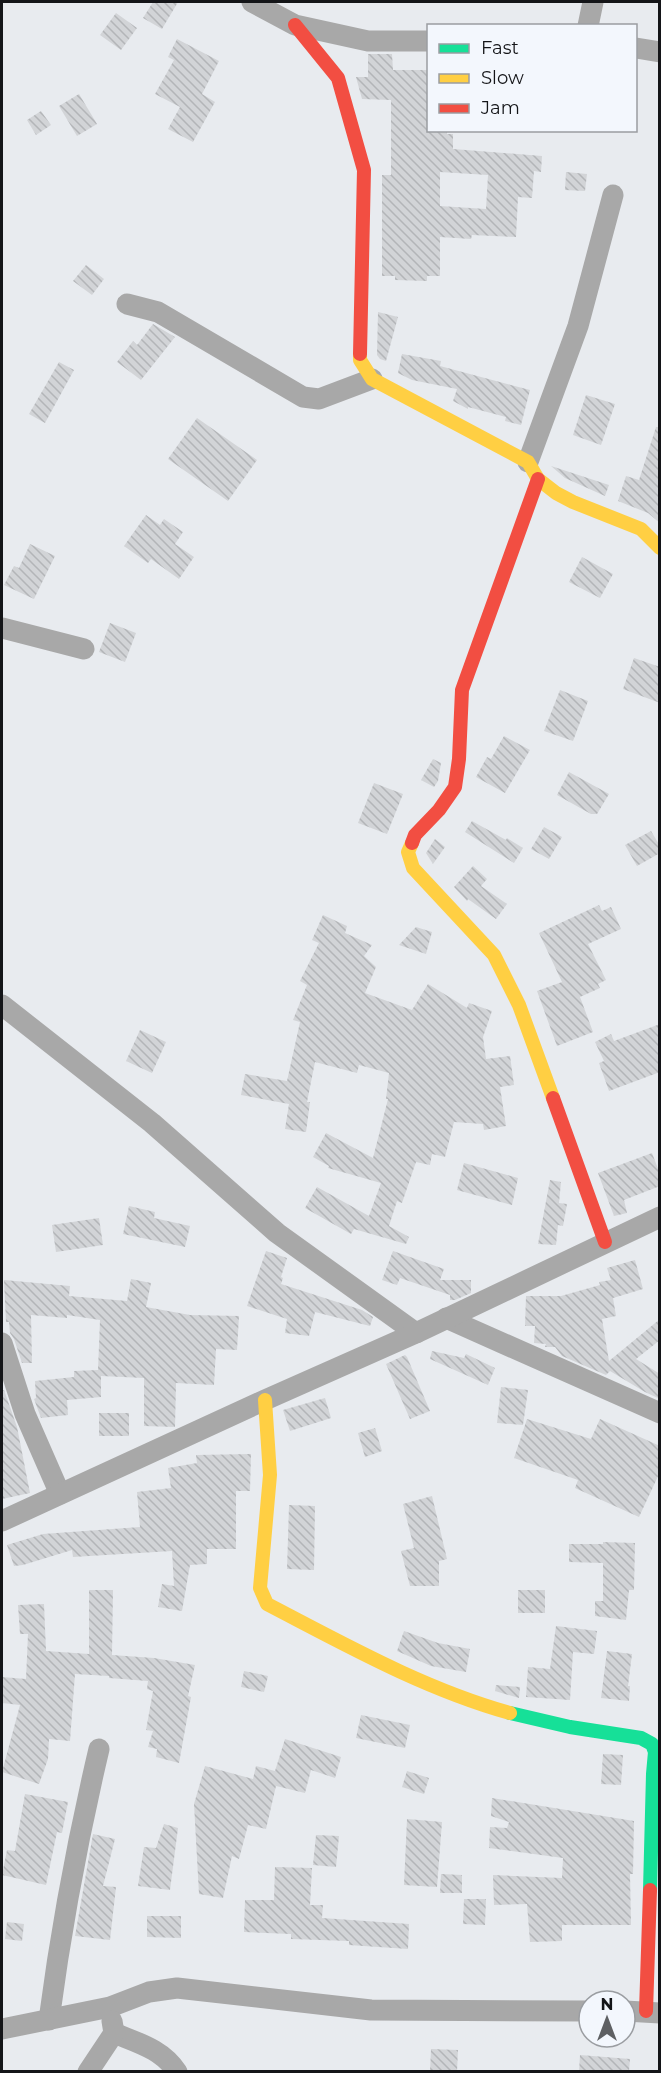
<svg xmlns="http://www.w3.org/2000/svg" width="661" height="2073" viewBox="0 0 661 2073" font-family="Montserrat,sans-serif">
<defs>
<pattern id="building-back-hatch" width="6" height="6" patternUnits="userSpaceOnUse" patternTransform="scale(1.5)"><rect width="6" height="6" fill="#d2d4d7"/><path d="M-1 5l2 2M0 0l6 6M5-1l2 2" fill="none" stroke="#b3b5b8"/></pattern>
</defs>
<rect width="100%" height="100%" fill="#e8ebef"/>
<g fill="url(#building-back-hatch)" fill-rule="evenodd">
<path d="M153,2H178L162,29L143,18Z"/>
<path d="M116,13L137,28L121,50L100,35Z"/>
<path d="M177,39L219,61L202,94L215,102L193,142L168,129L180,107L155,94L174,60L168,57Z"/>
<path d="M368,54H392L393,70H429V130H447V134H453V149L542,156L541,172L534,171L532,198L518,197L516,237L472,235L471,239L440,237V276H427V281L395,280V276H382V175H391V100L362,99L356,77H368ZM440,172L488,175L486,209L440,206Z"/>
<path d="M79,94L97,124L77,136L59,106Z"/>
<path d="M41,111L51,125L36,135L27,120Z"/>
<path d="M566,172L587,174L585,191L565,190Z"/>
<path d="M86,265L104,279L92,295L73,281Z"/>
<path d="M378,312L398,317L386,361L380,359L377,355Z"/>
<path d="M153,324L175,337L141,380L117,362L133,341L137,345Z"/>
<path d="M402,354L441,361L440,366L530,390L521,425L505,421L506,417L468,407V409L453,401L457,389L412,380L398,373Z"/>
<path d="M59,362L74,370L45,423L29,414Z"/>
<path d="M586,395L615,404L601,445L573,435Z"/>
<path d="M197,418L257,460L228,501L168,459Z"/>
<path d="M656,427H660V523L648,513L618,501L626,476L639,480Z"/>
<path d="M551,466L609,485L605,496L565,478Z"/>
<path d="M146,515L160,525L164,519L183,532L175,544L194,557L179,579L151,559L148,563L124,546Z"/>
<path d="M30,544L55,556L34,599L4,585L14,566L19,568Z"/>
<path d="M582,557L613,574L600,598L569,582Z"/>
<path d="M110,623L136,633L125,662L99,652Z"/>
<path d="M634,658L660,667V703L623,689Z"/>
<path d="M560,690L588,701L573,741L544,731Z"/>
<path d="M504,736L530,750L505,793L476,777L487,757L491,759Z"/>
<path d="M433,759L441,763L438,781L434,787L421,780Z"/>
<path d="M569,772L609,794L597,814H591L557,795Z"/>
<path d="M374,783L403,794L387,834L358,823Z"/>
<path d="M472,821L506,840L507,838L523,848L514,863L465,832Z"/>
<path d="M544,827L562,837L549,859L531,849Z"/>
<path d="M651,831L660,846V853L637,866L625,845Z"/>
<path d="M435,839L445,847L433,864L426,853Z"/>
<path d="M473,866L487,879L481,886L507,904L496,919L468,899L467,901L454,887Z"/>
<path d="M599,905L602,911L611,907L621,929L588,944L606,980L598,984L600,988L580,997L593,1032L557,1046L537,991L562,982L539,933Z"/>
<path d="M323,915L347,926L345,933L372,945L364,956L376,967L365,993L412,1010L428,984L467,1008L469,1003L492,1011L483,1037L486,1059L510,1056L514,1085L500,1087L506,1126L484,1130L483,1124L454,1122L445,1157L432,1154L430,1165L416,1162L402,1203L397,1201L389,1226L409,1237L406,1244L354,1229L351,1234L305,1208L317,1187L369,1216L381,1183L328,1168L329,1166L313,1157L326,1133L373,1158L388,1099H386L389,1073L359,1065L357,1073L315,1062L307,1102H310L306,1132L285,1129L289,1104L241,1095L245,1074L287,1081L300,1022L293,1020L307,985L300,981L319,943L312,940Z"/>
<path d="M416,927L432,932L426,954L399,945Z"/>
<path d="M660,1024V1072L609,1091L599,1063L604,1061L595,1042L611,1034L614,1041Z"/>
<path d="M140,1030L166,1042L152,1073L126,1061Z"/>
<path d="M652,1153L660,1174V1186L624,1200L627,1213L614,1216L598,1173Z"/>
<path d="M464,1163L518,1178L512,1205L457,1190Z"/>
<path d="M550,1180L561,1182L559,1203L567,1204L563,1226L558,1225L556,1245L538,1244Z"/>
<path d="M129,1206L155,1212L154,1218L190,1226L185,1247L123,1234Z"/>
<path d="M99,1218L103,1245L56,1252L52,1225Z"/>
<path d="M266,1251L287,1258L281,1277L283,1278L281,1284L362,1310L373,1317L370,1326L315,1312L309,1336L285,1333L287,1319L247,1306Z"/>
<path d="M393,1251L444,1269L440,1280H471V1293L455,1300H450V1295L400,1278L397,1285L382,1280Z"/>
<path d="M635,1260L643,1289L613,1298L616,1316L602,1319L609,1361L660,1319V1340L636,1359L660,1374V1399L645,1392L610,1371L606,1375L562,1356L555,1347H545L546,1344L534,1343L535,1326H525L526,1296H561L600,1285L599,1282L611,1280L607,1268Z"/>
<path d="M131,1279L151,1283L146,1307L190,1315L239,1316L237,1350L216,1349L214,1385L176,1383L175,1427L144,1426V1378L101,1376V1397L67,1400L68,1415L41,1418L34,1399L36,1398L35,1381L74,1377V1371L98,1370L100,1320L67,1315V1318L31,1315L32,1363H22L14,1339L10,1333L9,1322H6L4,1280L70,1286L69,1296L127,1301Z"/>
<path d="M432,1351L464,1358L466,1354L495,1368L488,1385L430,1359Z"/>
<path d="M405,1355L407,1357L430,1411L410,1419L386,1364Z"/>
<path d="M501,1387L528,1390L523,1425L497,1423Z"/>
<path d="M2,1390H4L17,1427L30,1493L2,1499Z"/>
<path d="M325,1398L331,1418L290,1431L283,1410Z"/>
<rect x="99" y="1413" width="30" height="23"/>
<path d="M527,1419L591,1439L600,1419L660,1446V1472L639,1517L575,1488L578,1480L514,1458Z"/>
<path d="M375,1428L382,1451L365,1457L358,1433Z"/>
<path d="M251,1454L250,1491H236V1549H207V1564L190,1565L182,1611L158,1607L162,1584L174,1586L172,1551L73,1557L72,1550L23,1565L14,1566L7,1545L43,1534L140,1527L137,1492L171,1488L168,1468L197,1463L196,1455Z"/>
<path d="M432,1496L447,1559L439,1561V1586H410L401,1551L414,1548L403,1504Z"/>
<path d="M289,1505L315,1506L314,1570L287,1569Z"/>
<path d="M603,1542L635,1543L634,1590H629L626,1620L595,1616V1601H603V1563L569,1562V1544H603Z"/>
<path d="M89,1590H113L112,1655L154,1658L195,1665L188,1696L191,1697L179,1763L156,1757L157,1749L148,1747L153,1731L146,1730L153,1691L147,1689L148,1681L109,1678V1676L75,1674L70,1741L49,1739L48,1759L39,1784L2,1772L20,1705L2,1703V1677L26,1679L28,1634H20L18,1605L44,1604L46,1651L89,1654Z"/>
<rect x="518" y="1590" width="27" height="23"/>
<path d="M556,1626L597,1631L594,1654L573,1652L570,1700L526,1697L528,1667L550,1669Z"/>
<path d="M404,1631L438,1643L470,1649L466,1672L431,1666L397,1651Z"/>
<path d="M607,1651L632,1654L628,1686H630L629,1701L601,1698Z"/>
<path d="M244,1671L268,1676L264,1692L241,1687Z"/>
<path d="M496,1685L520,1687L519,1698L495,1691Z"/>
<path d="M361,1715L410,1725L405,1748L356,1738Z"/>
<path d="M285,1739L341,1757L335,1778L311,1770L305,1793L276,1786L266,1829L248,1825L239,1859L232,1856L223,1898L199,1894L194,1804L205,1766L253,1779L256,1766L275,1771Z"/>
<path d="M603,1754L623,1755L621,1785L601,1784Z"/>
<path d="M407,1771L429,1778L424,1794L402,1787Z"/>
<path d="M25,1794L68,1802L62,1833L57,1832L46,1885L2,1875L7,1850L15,1851Z"/>
<path d="M492,1798L634,1821L633,1874H630L631,1925H562V1941L530,1942L527,1904L494,1905L493,1875L562,1878L563,1858L489,1848L490,1827L507,1828L509,1822L491,1816Z"/>
<path d="M407,1819L442,1822L437,1887L404,1885Z"/>
<path d="M164,1824L178,1828L170,1890L138,1886L144,1847L156,1848Z"/>
<path d="M93,1834L115,1839L103,1886L116,1887L110,1940L75,1936Z"/>
<path d="M316,1835L339,1836L336,1867L313,1865Z"/>
<path d="M275,1867L312,1868L310,1905H323L322,1918L409,1924L408,1949L349,1945V1941L291,1939V1934L244,1932L245,1900H274Z"/>
<path d="M441,1874L462,1875V1893H440Z"/>
<path d="M464,1899H486L485,1925L463,1924Z"/>
<path d="M147,1916H181V1938L147,1937Z"/>
<path d="M7,1922L24,1924L22,1941L5,1939Z"/>
<path d="M431,2049L458,2050L457,2072H430Z"/>
<path d="M580,2055L630,2059L629,2072H579Z"/>
</g>
<g fill="none" stroke-linecap="round" stroke-linejoin="round">
<g stroke="#a8a8a8" stroke-width="21">
<path d="M252,2L295,25L368,41H428"/>
<path d="M588,26L593,2"/>
<path d="M636,48L660,52"/>
<path d="M127,304L158,312L303,397L319,399L372,379"/>
<path d="M528,462L578,326L613,195"/>
<path d="M2,628L84,649"/>
<path d="M2,1005L152,1123L277,1233L416,1333"/>
<path d="M446,1318L660,1413"/>
<path d="M2,1343L25,1414L60,1494"/>
<path d="M2,1521L265,1400L416,1333L660,1217"/>
<path d="M625,2011L660,2013"/>
<path d="M49,2020C61,1929 78,1838 99,1749"/>
<path d="M2,2029L110,2007L149,1992L177,1988L371,2010L589,2011"/>
<path d="M114,2033C138,2043 162,2049 177,2072"/>
<path d="M88,2072L114,2033L112,2021"/>
</g>
<path stroke="#16e098" stroke-width="14" d="M510,1713L570,1727L641,1738L652,1744L655,1752L653,1774L650,1890"/>
<g stroke="#ffcf43" stroke-width="14">
<path d="M360,354V360L372,379L528,462L538,479L556,493L573,502L641,529L660,548"/>
<path d="M412,843L408,852L413,868L494,955L519,1005L553,1098"/>
<path d="M265,1400L270,1475L260,1588L267,1604C346,1645 424,1689 510,1713"/>
</g>
<g stroke="#f24e42" stroke-width="14">
<path d="M295,25L338,78L364,170L360,354"/>
<path d="M412,843L415,835L439,810L455,787L459,759L462,690L538,479"/>
<path d="M553,1098L605,1242"/>
<path d="M646,2011L650,1890"/>
</g>
</g>
<rect width="661" height="2073" fill="none" stroke="#141518" stroke-width="6"/>
<rect x="427" y="24" width="210" height="108" fill="#f3f7fd" stroke="#9a9da1" stroke-width="1.5"/>
<rect x="439" y="44" width="30" height="9" fill="#16e098" stroke="#9a9da1" stroke-width="1.5"/>
<text x="481" y="54" font-size="18" fill="#141518">Fast</text>
<rect x="439" y="74" width="30" height="9" fill="#ffcf43" stroke="#9a9da1" stroke-width="1.5"/>
<text x="481" y="84" font-size="18" fill="#141518">Slow</text>
<rect x="439" y="104" width="30" height="9" fill="#f24e42" stroke="#9a9da1" stroke-width="1.5"/>
<text x="481" y="114" font-size="18" fill="#141518">Jam</text>
<g transform="translate(607 2019)"><circle r="28" fill="#f3f7fd" stroke="#9a9da1" stroke-width="1.5"/>
<path d="M0-4.5L10 22L0 15L-10 22Z" fill="#5e6063"/>
<text y="-9" font-size="16" font-weight="bold" text-anchor="middle" fill="#141518">N</text>
</g>
</svg>
